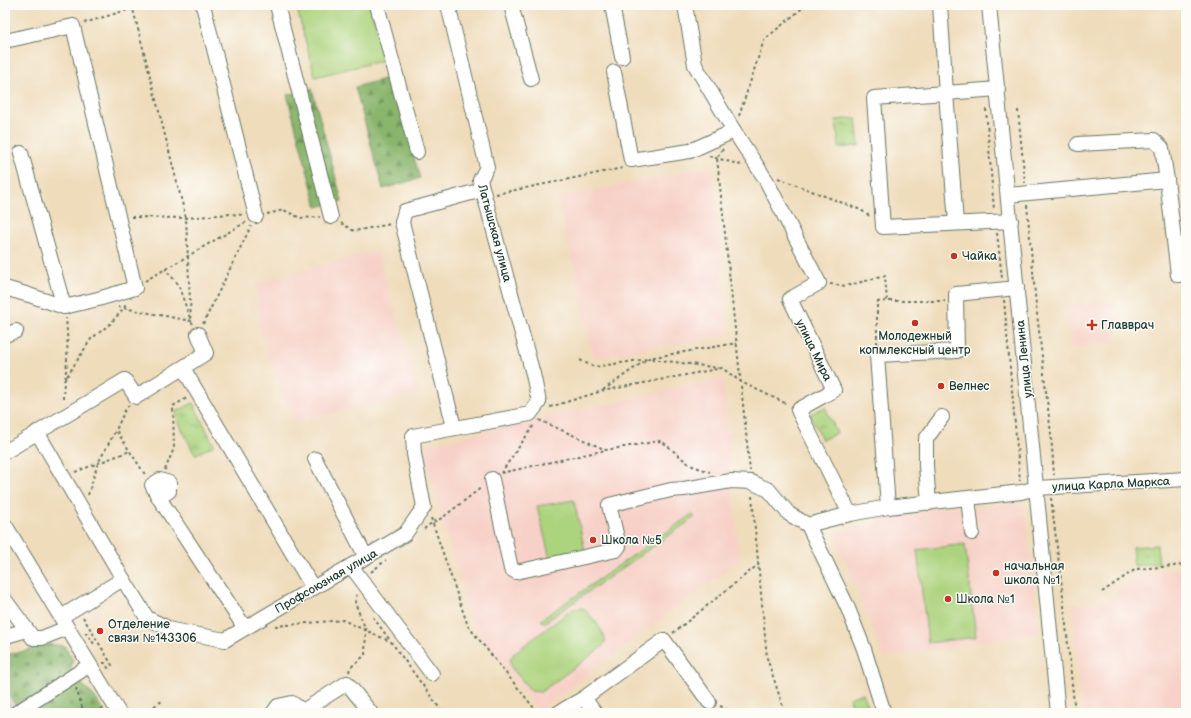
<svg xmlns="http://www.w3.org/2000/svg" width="1191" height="718" viewBox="0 0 1191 718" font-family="'Balsamiq Sans',sans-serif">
<defs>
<pattern id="forest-firs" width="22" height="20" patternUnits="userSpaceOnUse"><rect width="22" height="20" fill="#89b56c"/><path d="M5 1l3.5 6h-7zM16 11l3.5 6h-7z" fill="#6f945a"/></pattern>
<pattern id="park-tufts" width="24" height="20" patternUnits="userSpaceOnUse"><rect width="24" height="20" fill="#acd37d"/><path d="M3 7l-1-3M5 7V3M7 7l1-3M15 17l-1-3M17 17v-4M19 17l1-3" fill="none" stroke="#8bac67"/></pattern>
</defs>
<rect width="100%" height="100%" fill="#fdfcf7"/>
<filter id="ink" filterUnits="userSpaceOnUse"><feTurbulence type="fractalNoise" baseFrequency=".025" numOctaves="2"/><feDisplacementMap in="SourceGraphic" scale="8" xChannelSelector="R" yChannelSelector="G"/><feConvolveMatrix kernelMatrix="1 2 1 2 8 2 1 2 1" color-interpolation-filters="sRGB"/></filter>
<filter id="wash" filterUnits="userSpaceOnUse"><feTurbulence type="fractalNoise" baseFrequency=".012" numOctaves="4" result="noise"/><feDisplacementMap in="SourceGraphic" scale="16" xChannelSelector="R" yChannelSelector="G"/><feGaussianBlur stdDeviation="0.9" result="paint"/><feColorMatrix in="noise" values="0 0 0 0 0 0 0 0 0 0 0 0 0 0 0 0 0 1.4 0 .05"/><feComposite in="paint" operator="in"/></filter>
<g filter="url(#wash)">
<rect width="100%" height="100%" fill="#efdcbb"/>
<g fill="#f7d1c7">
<path d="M712,167L729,334L594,358L558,197Z"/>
<path d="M377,251L420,394L293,422L260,330L256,283Z"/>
<path d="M1114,302L1117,344L1071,348L1067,306Z"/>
<path d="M723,378L739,561L539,711L474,629L422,446Z"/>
<path d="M1023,503L1032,564L1038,634L884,657L834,533L911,511L968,505L975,509Z"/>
<path d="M1186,569V713H1083L1072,605L1107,602L1138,574Z"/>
</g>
<path fill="#d2bfc0" d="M5,692L17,713H5Z"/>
<g fill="#acd37d" stroke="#668858">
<path d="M296,5H370L384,60L315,77Z"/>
<path d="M574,500L586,556L551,563L537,506Z"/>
<path d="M692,514L695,517L544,623L541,620Z"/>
<path d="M965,544L976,637L928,643L917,550Z"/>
<path d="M582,608C589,612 606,633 605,642C605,643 602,646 602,647L541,692L531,691L511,667L510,660L514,653L573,609Z"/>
</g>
<g fill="url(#forest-firs)" stroke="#547950">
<path d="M391,77L420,178L383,189L355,87Z"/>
<path d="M312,89L342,201L317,207L287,95Z"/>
<path d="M50,644L64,646L73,660L71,669L76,678L94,696L105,713H26L22,705H15L5,689V655L25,651Z"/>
</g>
<g fill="url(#park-tufts)" stroke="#668858">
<path d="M856,118L859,146L839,148L836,120Z"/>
<path d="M193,403L214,445L195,455L178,421L176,412Z"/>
<path d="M825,407L837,433L822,440L810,414Z"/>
<path d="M1157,545L1159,563L1134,566L1132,547Z"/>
<path d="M863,693L871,713H855L849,698Z"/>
</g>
</g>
<g filter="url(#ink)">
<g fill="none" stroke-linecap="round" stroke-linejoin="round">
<g stroke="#687563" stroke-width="16">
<g id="minor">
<path d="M203,5L256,216"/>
<path d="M277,5L331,217"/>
<path d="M377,5L417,152"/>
<path d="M511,5L531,79"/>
<path d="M612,5L622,57"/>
<path d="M685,5L695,65L734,131L766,180L819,283L790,299L834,390L798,410L850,514L808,525L847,606L864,649L884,713"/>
<path d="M940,5L946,93L874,98L883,227L1011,221"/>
<path d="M989,5L1058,713"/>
<path d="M5,41L73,26L135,288L98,299L64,307"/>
<path d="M614,72L631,160L690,151L734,131"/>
<path d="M1078,144L1154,140L1162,148L1167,180"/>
<path d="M1008,195L1167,180L1178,275L1186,274"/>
<path d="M956,223L946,93L998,89"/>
<path d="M5,288L29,295L64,307L21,153"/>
<path d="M5,335L16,331"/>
<path d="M183,368L313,588"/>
<path d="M454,427L402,222L405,211L482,190"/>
<path d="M37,432L123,579"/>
<path d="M5,452L125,380L136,397L206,353L198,334"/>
<path d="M315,459L366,557"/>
<path d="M492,479L511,569L516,572L616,550L619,546L609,505L671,490L684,489L731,481L751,482L769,490L789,514L808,525"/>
<path d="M159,498L169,491V483L160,480L152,485L159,498L245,628"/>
<path d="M968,498L972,533"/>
<path d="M929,503L926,466V439L942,417"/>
<path d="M888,507L877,355L957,351L956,294L1017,288"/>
<path d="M850,514L888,507L1021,492L1037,488L1186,479"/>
<path d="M5,525L119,713"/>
<path d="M351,566L432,674"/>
<path d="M5,600L33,638H42L67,628"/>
<path d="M61,617L123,579L147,618L172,630L225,640L405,534L424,507L414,454L413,436L530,414L539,402L533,374L480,180L487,167L448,5"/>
<path d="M5,634L6,636L27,630"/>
<path d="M584,698L664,640L709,702"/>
<path d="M16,713L90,665"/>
<path d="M273,713L278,706L292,703L303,711L347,683L371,713"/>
<path d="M558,713L584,698L595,713"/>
</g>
</g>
<g stroke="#687563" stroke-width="2" stroke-dasharray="3 3" stroke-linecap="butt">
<path d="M132,5L186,218L191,321L193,324"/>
<path d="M84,23L144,5"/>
<path d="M986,109L994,210"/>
<path d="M1018,110L1025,183"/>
<path d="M739,116L764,40L806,5"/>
<path d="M723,149L717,158L750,471"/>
<path d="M709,156L741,165"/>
<path d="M778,178L861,210L871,217"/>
<path d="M496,194L623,168"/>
<path d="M1027,205L1036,305L1051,434L1054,475"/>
<path d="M267,214L284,210L300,218L320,217"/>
<path d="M131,217L186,218L230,214L244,215"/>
<path d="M341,223L354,231L391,224"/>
<path d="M997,233L1002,278"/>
<path d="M145,281L246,222"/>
<path d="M830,284L846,286L885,276L887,301"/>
<path d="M1004,300L1020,481"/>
<path d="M118,307L191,321L178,284L165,269"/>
<path d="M203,324L251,226"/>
<path d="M877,344V302L887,301H945"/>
<path d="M652,359L719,368"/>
<path d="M580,360L594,367L647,359"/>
<path d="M65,379C68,358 68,339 66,318"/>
<path d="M603,390L649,358L737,343"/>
<path d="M63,399L64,381L91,339L110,324L124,308L127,302"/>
<path d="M129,405L126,408L116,430L146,476"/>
<path d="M550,407L602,391L722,368L741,382L787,404"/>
<path d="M539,420L606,450L659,441L664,443L690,465L710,472"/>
<path d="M165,470L174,448L173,406L187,398"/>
<path d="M75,472L130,451"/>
<path d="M501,473L606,450"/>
<path d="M501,473L534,425"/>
<path d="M88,495L98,463L116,430"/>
<path d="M752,496L767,658L785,713"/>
<path d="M1051,498L1063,596L1075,713"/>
<path d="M431,518L468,626L538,713"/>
<path d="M424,529L433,522L442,518L482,487"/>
<path d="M371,572L386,560"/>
<path d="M1102,592L1136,569L1186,565"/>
<path d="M83,617L112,665L108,668L105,663H103"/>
<path d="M373,617L443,713"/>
<path d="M275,626L343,620L389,641"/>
<path d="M673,633L759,564"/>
<path d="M85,634L87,633L94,644L92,645"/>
<path d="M349,672L350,668L365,655L366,630L355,603L357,593"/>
<path d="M76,688L84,713"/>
<path d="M720,706L735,713"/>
<path d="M96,713L103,708"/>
<path d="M144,713L162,701"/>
</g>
<use href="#minor" stroke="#fff" stroke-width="14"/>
</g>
</g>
<g fill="#c8321e" stroke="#fdfcf7" stroke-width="1.5">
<circle cx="954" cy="256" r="4"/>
<circle cx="915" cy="323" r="4"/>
<path d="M1090 319h4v4h4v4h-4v4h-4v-4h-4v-4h4z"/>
<circle cx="941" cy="386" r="4"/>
<circle cx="593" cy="540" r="4"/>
<circle cx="996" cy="573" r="4"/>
<circle cx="948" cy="599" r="4"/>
<circle cx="100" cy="631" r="4"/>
</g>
<g text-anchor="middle" stroke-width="3" stroke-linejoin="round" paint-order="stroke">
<g font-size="12" fill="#1f3d34" stroke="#fdfcf7">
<text transform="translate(495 233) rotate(75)" y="4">Латышская улица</text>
<text transform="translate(814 350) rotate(64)" y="4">улица Мира</text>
<text transform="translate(1024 359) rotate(-96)" y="4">улица Ленина</text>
<text transform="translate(1111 484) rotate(-3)" y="4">улица Карла Маркса</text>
<text transform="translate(326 581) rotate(-30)" y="4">Профсоюзная улица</text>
</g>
<g font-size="12" fill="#1f3d34" stroke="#fdfcf7" text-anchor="start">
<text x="962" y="260">Чайка</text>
<text x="1101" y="329">Главврач</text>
<text x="915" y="340" text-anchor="middle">Молодежный<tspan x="915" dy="14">копмлексный центр</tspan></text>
<text x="949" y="390">Велнес</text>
<text x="601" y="544">Школа №5</text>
<text x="1004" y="570">начальная<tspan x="1004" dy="14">школа №1</tspan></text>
<text x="956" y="603">Школа №1</text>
<text x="108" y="628">Отделение<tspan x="108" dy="14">связи №143306</tspan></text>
</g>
</g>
<rect width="1191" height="718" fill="none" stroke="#fdfcf7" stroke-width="20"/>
</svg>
